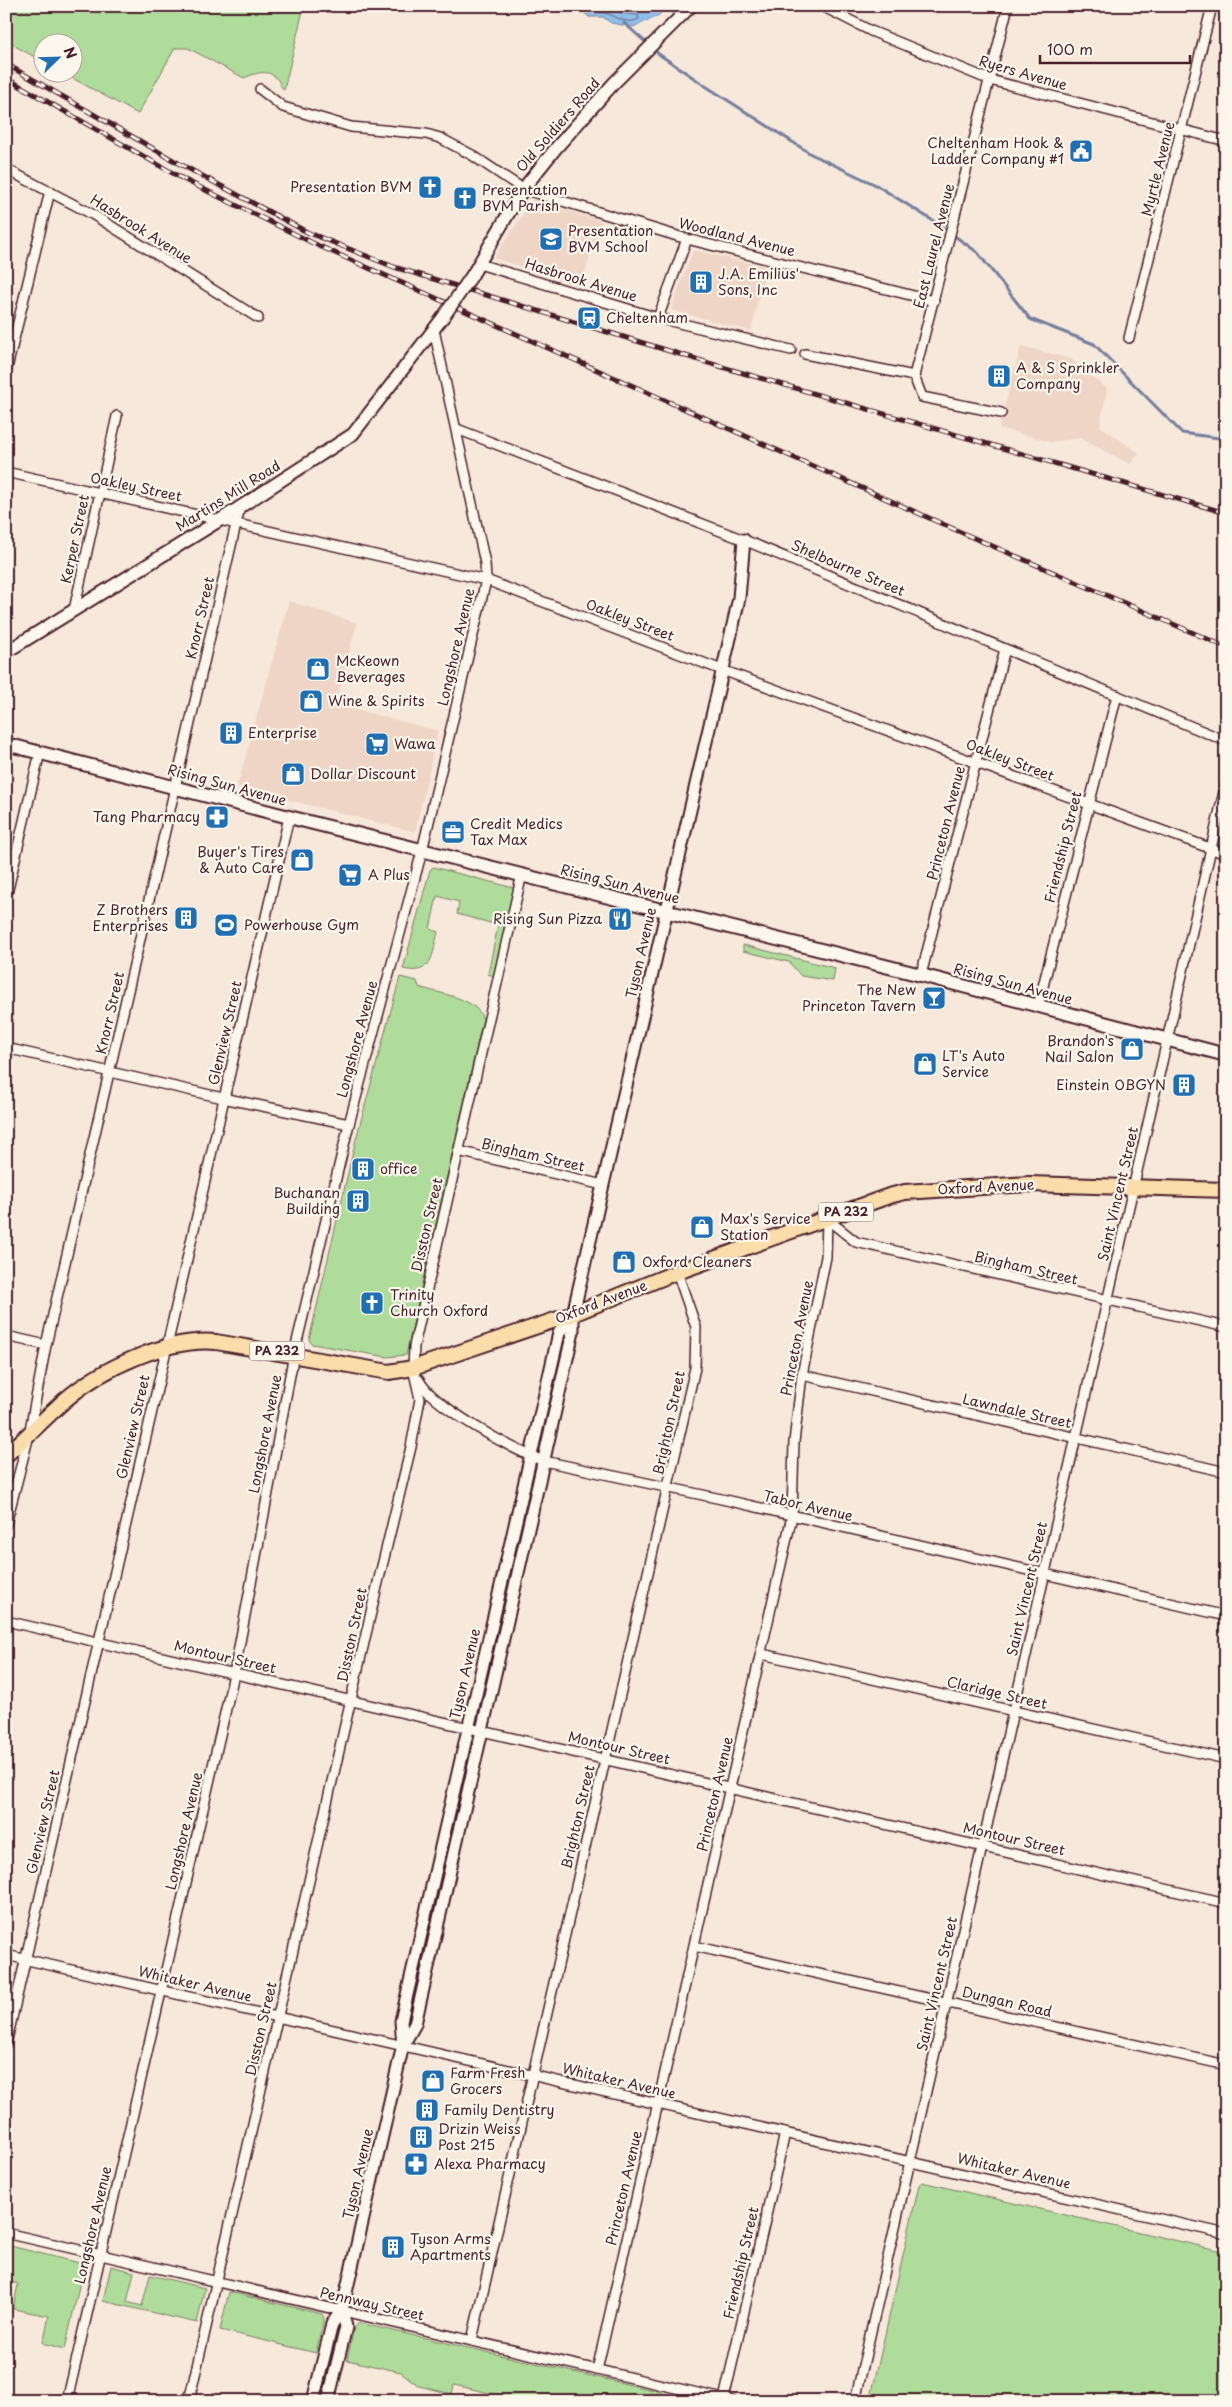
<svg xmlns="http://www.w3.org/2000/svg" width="1232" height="2407" viewBox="0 0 1232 2407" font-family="'Playpen Sans',sans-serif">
<rect width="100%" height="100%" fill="#f6e8db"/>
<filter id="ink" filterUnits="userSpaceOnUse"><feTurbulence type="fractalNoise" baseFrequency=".02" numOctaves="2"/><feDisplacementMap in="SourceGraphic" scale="10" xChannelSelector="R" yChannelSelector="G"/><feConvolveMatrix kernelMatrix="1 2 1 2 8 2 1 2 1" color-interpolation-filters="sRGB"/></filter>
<g filter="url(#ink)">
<g fill="#efd5c6">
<path d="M533,199L601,221L581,286L494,258Z"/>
<path d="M693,250L766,267L751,331L671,310Z"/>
<path d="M1021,346L1071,359L1107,389L1100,426L1139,453L1130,464L1080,438L1051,442L999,428Z"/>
<path d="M289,601L357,623L335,704L438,731L415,832L237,787Z"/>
</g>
<g fill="#afdc9b" stroke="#7c7e63">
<path d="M6,6H304L284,90C281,87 280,84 278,80C269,68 256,73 244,78L188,48H175L138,114L63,73L72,72V42H42V61L6,41Z"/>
<path d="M433,867L514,888L494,976L488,974L498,925L457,914L459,902L437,896L430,929L438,932C432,955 433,976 403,969L430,870Z"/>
<path d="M743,945L835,968L833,981L801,976L789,962L743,951Z"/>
<path d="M400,977L417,981L419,987C439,994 476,997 483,1019L406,1355L387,1357L312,1344L309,1340L356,1139Z"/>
<path d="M922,2182L1226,2252V2401H870L919,2185Z"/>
<path d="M6,2245L84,2264L65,2349L43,2343L49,2316L13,2309L18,2284L6,2281Z"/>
<path d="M111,2266L134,2272L127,2302L142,2306L150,2275L205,2288L197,2323L103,2301Z"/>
<path d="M229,2292L322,2314L324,2318L316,2353L220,2330Z"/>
<path d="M359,2323L662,2392L660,2401H525L454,2385L452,2394L419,2386L401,2372L347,2360L354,2328Z"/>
</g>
<path fill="#8fbde9" stroke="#737e9d" d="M576,6H611L644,10L652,6H668L658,16L633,27L611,23L603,17H589Z"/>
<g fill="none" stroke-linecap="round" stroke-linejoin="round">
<path stroke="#665e77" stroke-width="1" d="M585,6L591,12C596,13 600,12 604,13C616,15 625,26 639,19L638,15L620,13L617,6"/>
<path stroke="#737e9d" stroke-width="3" d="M624,23L660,55L704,85L811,154L876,185L935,222L977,252L1030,319L1094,344L1182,433L1226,439"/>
<g stroke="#4a1f2b" stroke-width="12">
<g id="minor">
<path d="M822,6L871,31L990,80L1226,141"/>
<path d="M260,89L283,107L351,127L426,134L440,138L472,155L523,189L687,239L934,301"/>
<path d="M6,169L92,214L258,318"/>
<path d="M479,264L658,318L791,350"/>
<path d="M658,318L687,239"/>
<path d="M1129,338L1212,6"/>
<path d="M805,354L914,376"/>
<path d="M6,372L50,191"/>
<path d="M1001,413L922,397L914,376L1008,6"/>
<path d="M457,429L744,540L1226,741"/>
<path d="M6,472L486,580L722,670L1226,854"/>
<path d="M74,610L117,416"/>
<path d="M6,898L40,752"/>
<path d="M921,975L1005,649"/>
<path d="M1038,1006L1117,695"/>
<path d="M6,1048L223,1098L349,1124"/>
<path d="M458,1151L603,1185"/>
<path d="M827,1219L856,1242L1226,1327"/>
<path d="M6,1336L46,1345"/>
<path d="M802,1375L1226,1472"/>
<path d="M419,1380C430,1404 517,1453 544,1461L726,1500L1226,1616"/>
<path d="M6,1524L29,1435L46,1345L240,507"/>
<path d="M6,1621L1226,1903"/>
<path d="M762,1654L1226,1759"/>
<path d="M694,1946L1226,2065"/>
<path d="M6,1955L1226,2234"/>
<path d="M6,2044L289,817"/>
<path d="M6,2233L732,2401"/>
<path d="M472,2340L695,1368L696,1327L677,1272"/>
<path d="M597,2370L792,1516L794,1442L802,1375L826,1257L827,1219"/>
<path d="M724,2399L785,2133"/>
<path d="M67,2401L234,1674L294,1354L349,1124L422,851L486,580L485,563L434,330"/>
<path d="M189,2401L375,1595L411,1447L420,1399L413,1368L414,1346L522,874"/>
<path d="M855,2401L1226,783"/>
</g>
</g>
<g stroke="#4a1f2b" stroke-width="15">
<g id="tertiary">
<path d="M471,277L523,189L556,148L614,83L691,6"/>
<path d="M6,652L220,520L353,434L444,316"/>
<path d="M403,2045L401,2021L559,1333L573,1314"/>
<path d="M313,2401L332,2324L342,2310L403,2045L415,2024L573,1332V1314L731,634L739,598L744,540"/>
<path d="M328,2401L346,2327L342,2310"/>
</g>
</g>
<g stroke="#4a1f2b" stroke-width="16">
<path id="secondary" d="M6,744L289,817L921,975L1226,1055"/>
</g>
<g stroke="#4a1f2b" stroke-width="18">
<path id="primary" d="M6,1455C27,1437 45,1418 65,1400C102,1368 167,1338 216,1342L389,1372L413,1368L573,1314L672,1274L889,1196L905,1192L1029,1184L1226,1190"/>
</g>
<use href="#minor" stroke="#fbf7ec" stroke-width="9"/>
<use href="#tertiary" stroke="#fbf7ec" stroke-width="11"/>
<use href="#secondary" stroke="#fbf7ec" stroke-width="12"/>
<use href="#primary" stroke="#faddab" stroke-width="14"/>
<g stroke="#4a1f2b" stroke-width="5">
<g id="rail">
<path d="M6,64L180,164L307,232L394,267L712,364L1226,513"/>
<path d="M6,78L185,180L317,245L974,538L1226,647"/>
</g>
</g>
<use href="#rail" stroke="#fbf7ec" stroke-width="3" stroke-dasharray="9" stroke-linecap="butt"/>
<g stroke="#4a1f2b" stroke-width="15" stroke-linecap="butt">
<path id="tertiary-bridge" d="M444,316L471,277"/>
</g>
<use href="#tertiary-bridge" stroke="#fbf7ec" stroke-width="11"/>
</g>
</g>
<defs>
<g id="civic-square" transform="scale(1.25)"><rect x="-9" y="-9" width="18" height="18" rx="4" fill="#1f6fb2" stroke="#fbf7ec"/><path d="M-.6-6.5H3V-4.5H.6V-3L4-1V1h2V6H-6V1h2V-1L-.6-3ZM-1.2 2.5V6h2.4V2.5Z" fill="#fff"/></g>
<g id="church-square" transform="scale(1.25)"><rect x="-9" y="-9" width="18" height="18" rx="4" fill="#1f6fb2" stroke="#fbf7ec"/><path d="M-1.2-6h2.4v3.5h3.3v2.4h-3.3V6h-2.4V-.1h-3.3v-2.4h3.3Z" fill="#fff"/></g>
<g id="school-square" transform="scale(1.25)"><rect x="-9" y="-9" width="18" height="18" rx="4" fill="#1f6fb2" stroke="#fbf7ec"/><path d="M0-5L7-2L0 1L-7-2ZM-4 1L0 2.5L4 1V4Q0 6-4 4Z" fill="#fff"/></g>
<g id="building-square" transform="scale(1.25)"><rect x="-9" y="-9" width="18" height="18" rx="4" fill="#1f6fb2" stroke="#fbf7ec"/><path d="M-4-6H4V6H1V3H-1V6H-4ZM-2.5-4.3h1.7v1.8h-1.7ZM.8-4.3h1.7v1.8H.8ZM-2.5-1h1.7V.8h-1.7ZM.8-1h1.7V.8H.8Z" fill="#fff"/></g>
<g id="station-square" transform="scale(1.25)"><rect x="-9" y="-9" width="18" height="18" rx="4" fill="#1f6fb2" stroke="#fbf7ec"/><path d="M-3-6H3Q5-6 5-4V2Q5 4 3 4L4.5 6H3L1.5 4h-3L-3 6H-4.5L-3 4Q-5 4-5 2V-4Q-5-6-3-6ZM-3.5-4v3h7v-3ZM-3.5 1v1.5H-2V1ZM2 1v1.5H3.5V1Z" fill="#fff"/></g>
<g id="shop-square" transform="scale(1.25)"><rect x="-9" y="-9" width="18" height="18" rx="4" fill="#1f6fb2" stroke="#fbf7ec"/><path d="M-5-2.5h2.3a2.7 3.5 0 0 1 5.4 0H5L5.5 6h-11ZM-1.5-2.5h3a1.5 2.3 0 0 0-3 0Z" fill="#fff"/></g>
<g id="supermarket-square" transform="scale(1.25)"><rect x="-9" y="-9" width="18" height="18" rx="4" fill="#1f6fb2" stroke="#fbf7ec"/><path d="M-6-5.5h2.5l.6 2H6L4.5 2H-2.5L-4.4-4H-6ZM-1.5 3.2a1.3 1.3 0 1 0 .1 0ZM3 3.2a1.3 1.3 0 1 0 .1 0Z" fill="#fff"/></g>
<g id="pharmacy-square" transform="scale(1.25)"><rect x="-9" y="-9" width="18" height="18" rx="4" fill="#1f6fb2" stroke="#fbf7ec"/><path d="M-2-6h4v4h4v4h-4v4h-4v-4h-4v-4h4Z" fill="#fff"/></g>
<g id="office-square" transform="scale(1.25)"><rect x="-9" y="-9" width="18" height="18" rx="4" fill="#1f6fb2" stroke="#fbf7ec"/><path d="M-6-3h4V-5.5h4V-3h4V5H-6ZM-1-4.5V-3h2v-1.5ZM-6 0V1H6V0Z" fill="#fff"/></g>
<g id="restaurant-square" transform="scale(1.25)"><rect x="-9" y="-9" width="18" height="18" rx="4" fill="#1f6fb2" stroke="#fbf7ec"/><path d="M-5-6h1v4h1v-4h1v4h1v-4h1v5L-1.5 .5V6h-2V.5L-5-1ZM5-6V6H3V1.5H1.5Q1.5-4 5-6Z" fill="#fff"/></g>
<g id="stadium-square" transform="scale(1.25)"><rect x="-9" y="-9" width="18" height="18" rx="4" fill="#1f6fb2" stroke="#fbf7ec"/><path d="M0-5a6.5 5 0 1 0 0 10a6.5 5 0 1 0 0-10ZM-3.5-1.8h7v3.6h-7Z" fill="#fff"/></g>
<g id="bar-square" transform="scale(1.25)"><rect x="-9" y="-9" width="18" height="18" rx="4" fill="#1f6fb2" stroke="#fbf7ec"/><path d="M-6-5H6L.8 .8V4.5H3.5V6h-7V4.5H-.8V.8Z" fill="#fff"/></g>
</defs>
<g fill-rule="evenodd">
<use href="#civic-square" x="1081" y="151"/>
<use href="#church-square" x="430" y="187"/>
<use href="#church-square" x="465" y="198"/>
<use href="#school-square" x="551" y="239"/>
<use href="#building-square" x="701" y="282"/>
<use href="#station-square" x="589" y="318"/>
<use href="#building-square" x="999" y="376"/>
<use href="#shop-square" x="318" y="669"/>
<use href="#shop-square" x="311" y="701"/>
<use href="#building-square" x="231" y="733"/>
<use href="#supermarket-square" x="377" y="744"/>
<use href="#shop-square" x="293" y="774"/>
<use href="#pharmacy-square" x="217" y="817"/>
<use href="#office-square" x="453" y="832"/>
<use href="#shop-square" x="302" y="860"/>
<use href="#supermarket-square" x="350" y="875"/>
<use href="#building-square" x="186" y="918"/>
<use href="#restaurant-square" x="620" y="919"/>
<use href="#stadium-square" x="226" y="925"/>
<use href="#bar-square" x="934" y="998"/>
<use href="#shop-square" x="1132" y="1049"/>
<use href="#shop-square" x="925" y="1064"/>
<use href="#building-square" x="1184" y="1085"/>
<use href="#building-square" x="363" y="1169"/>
<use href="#building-square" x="358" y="1201"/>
<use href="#shop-square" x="702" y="1227"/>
<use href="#shop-square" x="624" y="1262"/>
<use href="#church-square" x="372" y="1303"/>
<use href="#shop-square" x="433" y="2081"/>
<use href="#building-square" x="427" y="2110"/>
<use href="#building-square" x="421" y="2137"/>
<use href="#pharmacy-square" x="416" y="2164"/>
<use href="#building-square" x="393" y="2247"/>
</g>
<g text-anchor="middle" stroke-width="4.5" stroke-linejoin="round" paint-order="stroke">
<g fill="#fbf7ec" stroke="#7f6065" stroke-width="1">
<rect x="818.5" y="1202.5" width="55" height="19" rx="4"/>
<rect x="249.5" y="1341.5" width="55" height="19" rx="4"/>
</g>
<g font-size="12" font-weight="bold" fill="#4a1f2b">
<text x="846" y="1216">PA 232</text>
<text x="277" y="1355">PA 232</text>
</g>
<g font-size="14" fill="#4a1f2b" stroke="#fbf7ec">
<text transform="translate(1023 73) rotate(16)" y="5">Ryers Avenue</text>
<text transform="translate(558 125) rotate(-49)" y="5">Old Soldiers Road</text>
<text transform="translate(1158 169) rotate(-76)" y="5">Myrtle Avenue</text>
<text transform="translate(141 229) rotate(32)" y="5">Hasbrook Avenue</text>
<text transform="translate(737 237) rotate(14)" y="5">Woodland Avenue</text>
<text transform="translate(934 246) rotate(-76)" y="5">East Laurel Avenue</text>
<text transform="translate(581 280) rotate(17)" y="5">Hasbrook Avenue</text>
<text transform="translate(136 487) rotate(12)" y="5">Oakley Street</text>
<text transform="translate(228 496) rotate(-32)" y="5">Martins Mill Road</text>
<text transform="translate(75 539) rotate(-78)" y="5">Kerper Street</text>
<text transform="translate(848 568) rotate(23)" y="5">Shelbourne Street</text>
<text transform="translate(200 618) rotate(-77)" y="5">Knorr Street</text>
<text transform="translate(630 620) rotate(21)" y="5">Oakley Street</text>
<text transform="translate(456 647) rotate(-77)" y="5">Longshore Avenue</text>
<text transform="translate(1010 760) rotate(21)" y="5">Oakley Street</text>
<text transform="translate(227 785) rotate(15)" y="5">Rising Sun Avenue</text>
<text transform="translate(946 823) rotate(-76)" y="5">Princeton Avenue</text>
<text transform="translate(1063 847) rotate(-76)" y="5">Friendship Street</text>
<text transform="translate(620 884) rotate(14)" y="5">Rising Sun Avenue</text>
<text transform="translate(641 953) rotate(-77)" y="5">Tyson Avenue</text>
<text transform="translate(1013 984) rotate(15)" y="5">Rising Sun Avenue</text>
<text transform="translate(110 1013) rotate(-77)" y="5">Knorr Street</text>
<text transform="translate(225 1033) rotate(-77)" y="5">Glenview Street</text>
<text transform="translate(357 1039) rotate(-75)" y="5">Longshore Avenue</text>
<text transform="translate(533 1155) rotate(13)" y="5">Bingham Street</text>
<text transform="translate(986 1187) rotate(-3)" y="5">Oxford Avenue</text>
<text transform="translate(1118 1194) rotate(-77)" y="5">Saint Vincent Street</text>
<text transform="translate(427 1225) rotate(-77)" y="5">Disston Street</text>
<text transform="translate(1026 1268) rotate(13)" y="5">Bingham Street</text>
<text transform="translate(601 1302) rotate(-21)" y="5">Oxford Avenue</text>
<text transform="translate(797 1338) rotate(-79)" y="5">Princeton Avenue</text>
<text transform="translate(1017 1411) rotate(13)" y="5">Lawndale Street</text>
<text transform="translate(669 1423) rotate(-78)" y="5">Brighton Street</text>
<text transform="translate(133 1427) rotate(-77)" y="5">Glenview Street</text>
<text transform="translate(265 1434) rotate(-79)" y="5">Longshore Avenue</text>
<text transform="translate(808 1506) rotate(13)" y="5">Tabor Avenue</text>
<text transform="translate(1027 1589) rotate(-77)" y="5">Saint Vincent Street</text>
<text transform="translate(352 1635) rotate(-78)" y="5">Disston Street</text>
<text transform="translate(225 1657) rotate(13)" y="5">Montour Street</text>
<text transform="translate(465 1674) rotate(-77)" y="5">Tyson Avenue</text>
<text transform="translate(997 1693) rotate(13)" y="5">Claridge Street</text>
<text transform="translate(619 1748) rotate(13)" y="5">Montour Street</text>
<text transform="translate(715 1794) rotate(-77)" y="5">Princeton Avenue</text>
<text transform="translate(578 1817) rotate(-77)" y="5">Brighton Street</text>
<text transform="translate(43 1822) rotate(-77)" y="5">Glenview Street</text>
<text transform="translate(184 1831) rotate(-77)" y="5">Longshore Avenue</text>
<text transform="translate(1014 1839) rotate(13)" y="5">Montour Street</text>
<text transform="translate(195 1984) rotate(13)" y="5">Whitaker Avenue</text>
<text transform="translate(937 1984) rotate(-77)" y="5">Saint Vincent Street</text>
<text transform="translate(1007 2002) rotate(13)" y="5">Dungan Road</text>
<text transform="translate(261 2029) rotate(-77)" y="5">Disston Street</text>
<text transform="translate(619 2081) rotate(13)" y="5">Whitaker Avenue</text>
<text transform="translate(1014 2171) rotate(13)" y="5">Whitaker Avenue</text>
<text transform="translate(358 2174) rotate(-77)" y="5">Tyson Avenue</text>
<text transform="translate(624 2188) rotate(-77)" y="5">Princeton Avenue</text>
<text transform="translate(93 2225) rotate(-77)" y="5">Longshore Avenue</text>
<text transform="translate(741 2263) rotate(-77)" y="5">Friendship Street</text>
<text transform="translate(372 2304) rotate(13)" y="5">Pennway Street</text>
</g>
<g font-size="14" fill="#4a1f2b" stroke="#fbf7ec" text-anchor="start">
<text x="1064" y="148" text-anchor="end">Cheltenham Hook &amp;<tspan x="1064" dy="16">Ladder Company #1</tspan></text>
<text x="412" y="192" text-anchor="end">Presentation BVM</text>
<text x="482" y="195">Presentation<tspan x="482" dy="16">BVM Parish</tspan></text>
<text x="568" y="236">Presentation<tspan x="568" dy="16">BVM School</tspan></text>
<text x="718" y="279">J.A. Emilius'<tspan x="718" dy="16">Sons, Inc</tspan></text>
<text x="606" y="323">Cheltenham</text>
<text x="1016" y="373">A &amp; S Sprinkler<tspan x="1016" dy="16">Company</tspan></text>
<text x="336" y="666">McKeown<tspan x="336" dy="16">Beverages</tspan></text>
<text x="328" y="706">Wine &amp; Spirits</text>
<text x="248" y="738">Enterprise</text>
<text x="394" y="749">Wawa</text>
<text x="310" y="779">Dollar Discount</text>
<text x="200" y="822" text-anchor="end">Tang Pharmacy</text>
<text x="470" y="829">Credit Medics<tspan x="470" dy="16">Tax Max</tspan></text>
<text x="284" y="857" text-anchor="end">Buyer's Tires<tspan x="284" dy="16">&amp; Auto Care</tspan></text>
<text x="368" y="880">A Plus</text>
<text x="168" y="915" text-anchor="end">Z Brothers<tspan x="168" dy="16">Enterprises</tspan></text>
<text x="602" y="924" text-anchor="end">Rising Sun Pizza</text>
<text x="244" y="930">Powerhouse Gym</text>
<text x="916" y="995" text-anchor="end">The New<tspan x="916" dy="16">Princeton Tavern</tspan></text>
<text x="1114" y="1046" text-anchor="end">Brandon's<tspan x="1114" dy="16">Nail Salon</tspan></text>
<text x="942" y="1061">LT's Auto<tspan x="942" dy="16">Service</tspan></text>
<text x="1166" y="1090" text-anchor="end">Einstein OBGYN</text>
<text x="380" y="1174">office</text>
<text x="340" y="1198" text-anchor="end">Buchanan<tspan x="340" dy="16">Building</tspan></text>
<text x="720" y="1224">Max's Service<tspan x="720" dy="16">Station</tspan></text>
<text x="642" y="1267">Oxford Cleaners</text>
<text x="390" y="1300">Trinity<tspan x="390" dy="16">Church Oxford</tspan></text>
<text x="450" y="2078">Farm Fresh<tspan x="450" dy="16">Grocers</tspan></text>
<text x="444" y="2115">Family Dentistry</text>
<text x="438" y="2134">Drizin Weiss<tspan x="438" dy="16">Post 215</tspan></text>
<text x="434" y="2169">Alexa Pharmacy</text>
<text x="410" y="2244">Tyson Arms<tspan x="410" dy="16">Apartments</tspan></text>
</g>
</g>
<rect width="1232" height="2407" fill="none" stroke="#fbf7ec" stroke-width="25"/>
<rect x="12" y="12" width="1207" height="2382" fill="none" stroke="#4a1f2b" stroke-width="2" filter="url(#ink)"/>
<g transform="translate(58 58) rotate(67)"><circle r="24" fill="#fbf7ec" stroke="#b4a19f"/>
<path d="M0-4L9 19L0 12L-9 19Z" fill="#1f6fb2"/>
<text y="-8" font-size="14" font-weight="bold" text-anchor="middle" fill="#4a1f2b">N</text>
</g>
<path d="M1040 55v8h150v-8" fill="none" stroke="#4a1f2b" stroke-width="2.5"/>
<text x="1047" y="55" font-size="15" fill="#4a1f2b" stroke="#fbf7ec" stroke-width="4" paint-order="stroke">100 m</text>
</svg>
